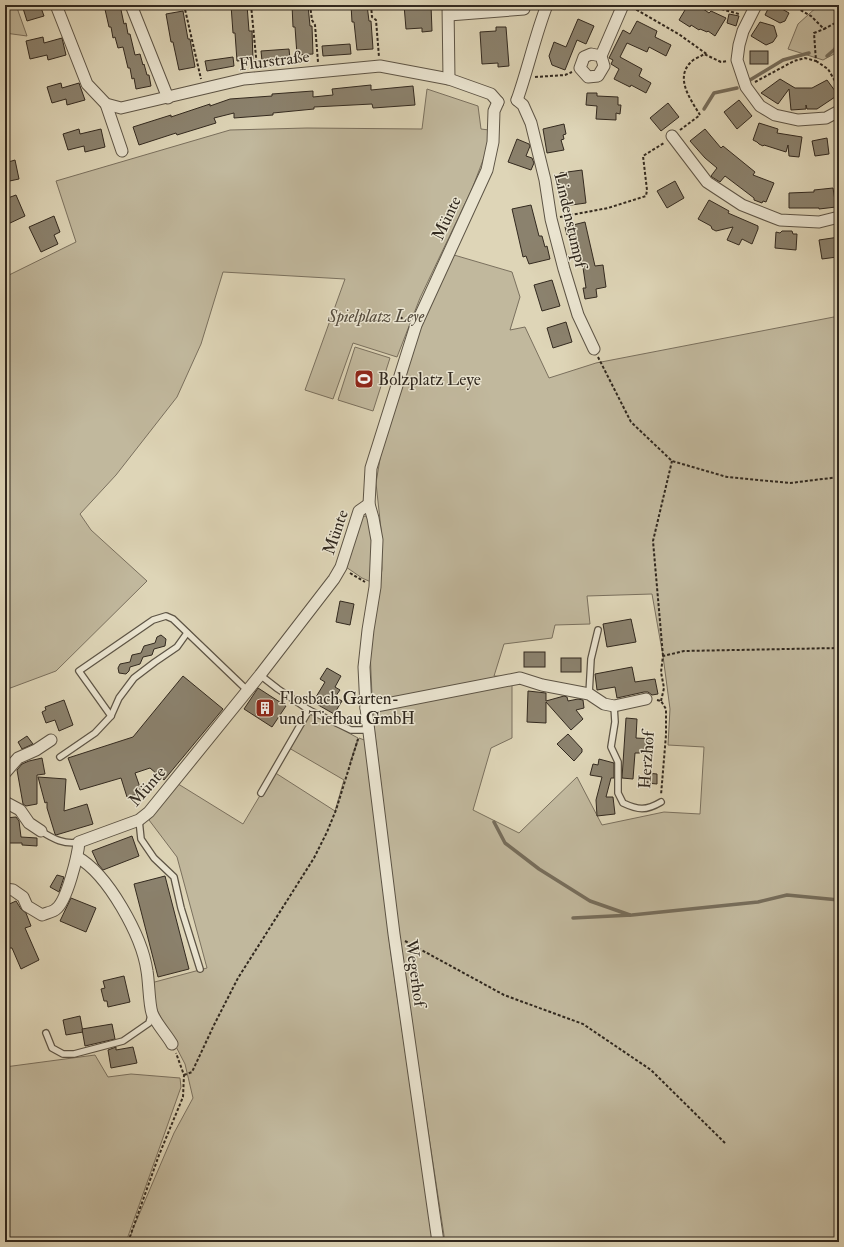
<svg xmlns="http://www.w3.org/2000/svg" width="844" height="1247" viewBox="0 0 844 1247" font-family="'IM FELL Double Pica',serif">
<rect width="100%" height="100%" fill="#ded5b7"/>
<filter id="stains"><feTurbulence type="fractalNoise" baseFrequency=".005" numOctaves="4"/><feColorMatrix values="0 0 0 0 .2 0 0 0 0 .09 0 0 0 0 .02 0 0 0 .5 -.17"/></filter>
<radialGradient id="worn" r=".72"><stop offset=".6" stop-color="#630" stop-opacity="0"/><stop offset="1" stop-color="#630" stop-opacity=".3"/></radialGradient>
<g fill="#c1b89d" stroke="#7a705e" fill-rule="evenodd">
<path d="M5,5H16L27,36L5,33Z"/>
<path d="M819,5H828L839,15V46L834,54L823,60L788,49L798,24Z"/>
<path d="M427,89L478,106L481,129L489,130L488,147L472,189L420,298L397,357L353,343L333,399L305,390L345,279L223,272L201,344L177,397L116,475L80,514L91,530L147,581L56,671L5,690V277L76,242L56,181L230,130L307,128L422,129Z"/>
<path d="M454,255L512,272L520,297L510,330L525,327L549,378L596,363L839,316V1242H445L401,953L373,718L370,650L382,569L381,529L376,483L380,459L384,439L422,322ZM652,594L663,656L670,709L668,745L704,747L700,814L664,812L602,825L577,777L519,833L473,810L491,748L512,738V677L494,676L504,644L552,638L555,625L590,624L587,596Z"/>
<path d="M355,347L390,358L373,411L338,400Z"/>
<path d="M367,516C373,538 373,559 371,582L362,578L346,567L359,517Z"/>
<path d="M310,712L358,738L350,763L359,738L367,741L390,947L433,1242H129L132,1231L174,1133L193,1098L185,1064L157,1010L151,983L207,968L177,857L149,820L175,782L243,824L274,772L335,811L344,780L289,748Z"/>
<path d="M95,1055L108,1077L131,1074L180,1078L181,1087L126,1242H5V1067Z"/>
</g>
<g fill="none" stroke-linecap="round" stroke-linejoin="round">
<g stroke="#766d5b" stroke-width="3.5">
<path d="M827,56L835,49L839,38"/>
<path d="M750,80L783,60L809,53"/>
<path d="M704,109L714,93L737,88"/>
<path d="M494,822L505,843L539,869L590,901L630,915"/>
<path d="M573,918L632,915L758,902L787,895L839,900"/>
</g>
</g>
<g fill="#8b826e" stroke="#32291f">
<path d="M22,5H40L44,16L27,21Z"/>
<path d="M104,5H120L124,24L126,23L128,34H130L135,55L140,54L143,65L144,64L147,75H149L151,86L136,89L134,78L132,79L130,68H128L123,47L118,48L115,37L113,38L111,27H109Z"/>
<path d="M231,5H247L249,31H252L253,60L237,61L235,33H233Z"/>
<path d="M292,5H308L310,26H312L313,54L297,55L295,27H293Z"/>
<path d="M351,5H367L369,21H371L373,49L357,50L354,22H352Z"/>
<path d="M404,5H431L432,31L422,32V28L406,29Z"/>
<path d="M688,5H692L698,9L699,6L709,13L711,11L726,18L715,36L708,31L707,32L700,29L699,30L691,25L690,27L679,20Z"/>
<path d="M770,5H775L789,13L785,21L780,23L765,15Z"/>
<path d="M183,11L188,39H190L195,67L179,70L173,42H171L166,14Z"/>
<path d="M729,14L739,16L736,26L727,23Z"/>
<path d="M578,19L594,26L586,44L577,40L565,70L552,65L549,56L554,42L566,47Z"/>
<path d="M637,21L657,31L655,37L671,45L666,56L649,47L647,52L627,43L620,57L642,69L639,76L651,83L646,93L631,85L630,87L614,79L619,69L611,64L613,60L609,58L623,30L630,34Z"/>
<path d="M760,22L774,26L777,36L773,42L766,45L751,36Z"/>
<path d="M496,27H506L509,66L498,67V63L482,64L480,32L496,31Z"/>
<path d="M43,37L44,43L62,38L66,55L48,60L47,55L30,59L26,41Z"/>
<path d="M350,44L351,54L323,56L322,46Z"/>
<path d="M289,49L290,59L262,61L261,51Z"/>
<rect x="750" y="51" width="18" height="13"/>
<path d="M233,57L234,66L207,71L205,61Z"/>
<path d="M780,79L795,88H812L827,80L838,95L817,109H807L806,105V109L791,110L789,89L778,104L761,93Z"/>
<path d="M61,83L62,88L79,83L85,100L67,105L66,99L52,103L47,87Z"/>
<path d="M371,85V90L413,86L415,105L373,108L372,104L314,107V109L273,113V115L234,118V113L214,118L216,123L177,135L176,133L139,145L133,127L171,115V117L210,104V106L230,99L272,96V94L313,91V97L333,95L332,89Z"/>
<path d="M587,93H597V96L618,97V105H621L620,114L616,113V120L596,119L597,106L586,105Z"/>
<path d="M739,100L752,116L737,129L724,112Z"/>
<path d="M668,103L679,117L661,131L650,118Z"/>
<path d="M759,123L778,129L777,133L802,137L799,157L789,156L788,145L786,152L764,145L763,146L759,144L757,142L753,140Z"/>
<path d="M564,124L566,134L563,135L564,139L561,140L564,150L547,153L543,129Z"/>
<path d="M79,129L80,134L101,129L105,147L85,152L84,146L68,150L63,134Z"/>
<path d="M705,129L721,148L723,146L755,172L753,175L774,183L766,202L763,201L762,203L754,200V198L725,176L720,182L712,177L711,176L717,168L705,158L690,141Z"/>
<path d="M827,138L829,154L815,156L812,141Z"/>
<path d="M517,139L529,144L530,146L526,156L532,158L534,163L531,170L508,162Z"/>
<path d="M15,160L19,179L5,182V163Z"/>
<path d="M582,170L586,203L564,206L563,198H561L558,177L560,176V173Z"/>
<path d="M675,181L684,198L667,208L657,191Z"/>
<path d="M833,188L836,207L819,209V208H789V193L814,192V190Z"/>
<path d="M16,195L25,216L8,224L5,218V199Z"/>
<path d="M709,200L729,211L728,213L758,226V229L752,244L742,239L739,245L727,240L733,227L716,231L712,229L711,226L698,219Z"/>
<path d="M531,205L539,236H542L545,247L547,246L550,259L529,264L526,256L523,257L512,209Z"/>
<path d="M54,216L60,232L54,235L58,244L41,252L29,227Z"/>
<path d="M585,222L595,266L603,265L606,287L596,289L597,297L585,299L583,288H586L581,254L573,256L568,234L567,235L565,227Z"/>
<path d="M782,231H792L793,234H797L796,250L775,248L776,232L780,233Z"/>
<path d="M839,237V256H837V257L822,259L819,240Z"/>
<path d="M552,280L560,306L542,311L534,285Z"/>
<path d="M566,322L572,342L553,348L547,328Z"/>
<path d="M340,601L354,604L350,625L336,622Z"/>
<path d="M631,619L636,642L607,647L603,624Z"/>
<path d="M161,635L166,639L165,646L154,649L152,655L143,657L140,664L130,667L129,671L126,674L119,673L118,668L120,664L130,662L132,655L141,653L144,646L155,643L157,637Z"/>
<rect x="524" y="652" width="21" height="15"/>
<rect x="561" y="658" width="20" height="14"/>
<path d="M632,667L635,682L655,679L658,694L652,695L648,692H644L617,698L615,687L597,690L595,674Z"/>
<path d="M327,668L341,676L335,687L340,690L335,697L342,701L334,714L313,702L325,682L320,679Z"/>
<path d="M183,676L223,709L164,780L150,768L135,773L142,793L127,797L121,778L80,790L68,758L133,737Z"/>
<path d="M258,688L286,706L272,727L244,709Z"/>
<path d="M528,691L546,693V701L564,696L567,697L568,701L578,699L583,700L584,708L576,710L583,719L571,730L546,702V723L527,722Z"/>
<path d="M64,700L73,725L59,731L55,720L46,723L42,712L46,710L45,707Z"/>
<path d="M626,718L637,719L636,738L653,739L652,753H635L633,779L622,778Z"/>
<path d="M568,734L582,749V752L574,761L557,744Z"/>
<path d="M27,736L33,744L22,749L18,742Z"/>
<path d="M42,758L45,774L37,775V804L26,806L23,804L17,770L22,764L29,761Z"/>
<path d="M599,759L614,763V778H611L606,797H613L615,814L597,816L596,800L602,777L590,775L593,764L598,765Z"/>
<path d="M647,773L657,774V784L647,783Z"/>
<path d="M38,777L66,779L64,811L87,804L93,824L56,835L55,834L47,808V802L45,803Z"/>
<path d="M16,817L19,821L21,837L37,838V846L22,845V843H6L5,818Z"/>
<path d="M132,836L139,856L103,870L98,864L92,851Z"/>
<path d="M57,875L64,877L59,892L50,887Z"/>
<path d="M165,876L189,969L158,977L134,884Z"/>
<path d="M71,898L96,908L86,932L60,921Z"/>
<path d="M16,901L21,909L26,913L31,926L25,928L39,960L21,969L12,948H9L5,940V906Z"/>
<path d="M124,976L130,1002L108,1007L107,1001H104L101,989L105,988L103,981Z"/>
<path d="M80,1016L83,1032L66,1035L63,1020Z"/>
<path d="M112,1024L115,1039L85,1046L82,1029Z"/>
<path d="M116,1047V1050L133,1047L137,1063L111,1068L108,1050Z"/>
</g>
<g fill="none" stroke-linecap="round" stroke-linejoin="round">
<g stroke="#5d5445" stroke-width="8">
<g id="service">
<path d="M260,675L278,689L309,710L261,793"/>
<path d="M589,694L591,659L598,630"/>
<path d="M614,706L615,722L611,747L618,762V793L623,803C638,810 646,811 661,802"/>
<path d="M309,710L351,730H369"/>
<path d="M111,716L79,671L153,620L166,616L173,619L247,690"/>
<path d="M60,757L95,733L111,716L119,698L134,678L155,662L177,647L187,633"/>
<path d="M139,820L141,839L154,858L174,877L181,908L200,969"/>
<path d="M41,831C53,839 65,845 79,842"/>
<path d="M46,1033L52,1048L63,1054H74L123,1041L149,1023L151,1015"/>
</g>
</g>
<g stroke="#5d5445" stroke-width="13">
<g id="minor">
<path d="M56,5L87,84L106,104L121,108L244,79L380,66L449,79L491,94L498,102"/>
<path d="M131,5L168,98"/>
<path d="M448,5L449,79"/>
<path d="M756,5L743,31L739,45L737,60L746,87L760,106L775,115L798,120L826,118L839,111"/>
<path d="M449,15L524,9"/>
<path d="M601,56L591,54L584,57L580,68L588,77L598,76L604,66L601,56L623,5"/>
<path d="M517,100L523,105L531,123L545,180L551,219L564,269L578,315L594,349"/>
<path d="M517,100C528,69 535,36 547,5"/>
<path d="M106,104L122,151"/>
<path d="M672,136L707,182L742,205L780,220L819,222L839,217"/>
<path d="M366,708L520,678L542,685L589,694L604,704L614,706L646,699"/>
<path d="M5,773L18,758L36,750L51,740"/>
<path d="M5,802L20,810L29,823L41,831"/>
<path d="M77,857C108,874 142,936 147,971C149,982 149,1004 152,1013C155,1022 167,1035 172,1044"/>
<path d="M5,889L13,890L23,897L27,906L42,915C46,913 53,912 56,909C67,901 78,855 79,842L139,820L149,812L260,675L334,579L341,567L359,511L369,504"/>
<path d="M438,1242L394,934L366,708L364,667L368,630L375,587L377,540L373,518L369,504L371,468L416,325L487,170L493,142L494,111L498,102"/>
</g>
</g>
<g stroke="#32291f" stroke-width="2" stroke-dasharray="3 2" stroke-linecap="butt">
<path d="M184,5L201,79"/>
<path d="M251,5L257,67"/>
<path d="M310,5L312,20L315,25L318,62"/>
<path d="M371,5L372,17L376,20L379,57"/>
<path d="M707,5L739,14"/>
<path d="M792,5L811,16L824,29L839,21"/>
<path d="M632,7L680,35L708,55"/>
<path d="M143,9L165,5"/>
<path d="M816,61L828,69L839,88"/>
<path d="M535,77L565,75L572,72"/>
<path d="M755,82L794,61L805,58L816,61L814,33L824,29"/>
<path d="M680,130L700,115C691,100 675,79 690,63C693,59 700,57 704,54L721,62L728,61"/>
<path d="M560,217L608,208L646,196L647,190L643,156L664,143"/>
<path d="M400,317L406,321"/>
<path d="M598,357L631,422L672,461L727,477L790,483L839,477"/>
<path d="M350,573L365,582"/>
<path d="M663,656L653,541L672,461"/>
<path d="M657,700L661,701L666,709V735L661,795"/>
<path d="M661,701L664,688L661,672L663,656L684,651L839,648"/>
<path d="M405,941L504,995L583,1024L651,1070L726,1144"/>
<path d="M184,1075L192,1072L214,1025L238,978L314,858L327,832L336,810L358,739"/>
<path d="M128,1242L159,1155L183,1097L184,1075L176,1053"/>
</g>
<use href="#service" stroke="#eae4d0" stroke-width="5.5"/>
<use href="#minor" stroke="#eae4d0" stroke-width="11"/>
</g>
<defs>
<g id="stadium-square" transform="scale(1)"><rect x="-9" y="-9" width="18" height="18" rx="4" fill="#8f2418" stroke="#eae4d0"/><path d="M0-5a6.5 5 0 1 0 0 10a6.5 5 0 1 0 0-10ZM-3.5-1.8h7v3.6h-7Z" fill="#fff"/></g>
<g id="building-square" transform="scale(1)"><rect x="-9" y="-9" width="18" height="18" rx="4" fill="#8f2418" stroke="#eae4d0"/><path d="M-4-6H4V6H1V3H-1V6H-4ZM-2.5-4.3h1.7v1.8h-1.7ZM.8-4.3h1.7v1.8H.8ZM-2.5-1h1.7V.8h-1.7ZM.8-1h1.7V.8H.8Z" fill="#fff"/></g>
</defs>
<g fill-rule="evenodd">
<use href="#stadium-square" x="364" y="379"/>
<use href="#building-square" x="265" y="708"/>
</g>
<g text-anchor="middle" stroke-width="3" stroke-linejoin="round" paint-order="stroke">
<g font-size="17" fill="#32291f" stroke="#eae4d0">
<text transform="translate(274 60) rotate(-7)" y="6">Flurstraße</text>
<text transform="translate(446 218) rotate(-65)" y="6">Münte</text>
<text transform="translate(571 220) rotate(77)" y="6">Lindenstumpf</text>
<text transform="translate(335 532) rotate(-71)" y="6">Münte</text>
<text transform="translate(646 760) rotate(-86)" y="6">Herzhof</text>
<text transform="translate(147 786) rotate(-49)" y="6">Münte</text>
<text transform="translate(416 973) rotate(82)" y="6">Wegerhof</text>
</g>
<g font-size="17" font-style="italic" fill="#564d3e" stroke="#eae4d0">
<text x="376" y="322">Spielplatz Leye</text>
</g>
<g font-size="17" fill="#32291f" stroke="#eae4d0" text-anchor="start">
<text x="378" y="385">Bolzplatz Leye</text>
<text x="279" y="704">Flosbach Garten-<tspan x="279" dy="20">und Tiefbau GmbH</tspan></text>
</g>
</g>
<rect width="844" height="1247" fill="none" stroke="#ded5b7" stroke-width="20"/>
<rect x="6" y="6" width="832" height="1235" fill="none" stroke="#32291f" stroke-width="2"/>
<rect x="10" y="10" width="824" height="1227" fill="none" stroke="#32291f"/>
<rect width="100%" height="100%" filter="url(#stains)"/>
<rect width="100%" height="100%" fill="url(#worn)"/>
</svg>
